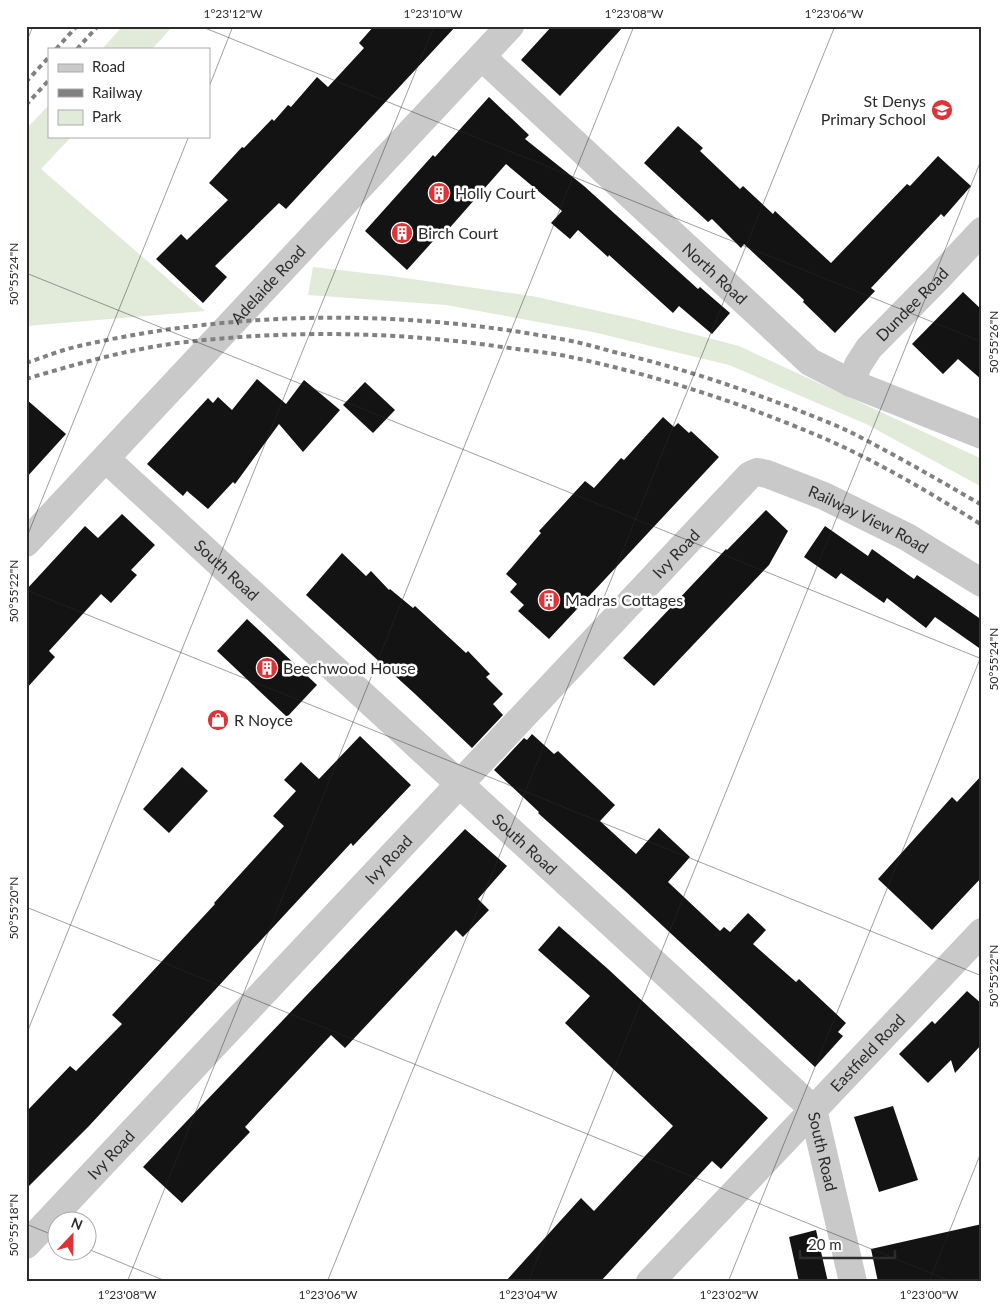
<svg xmlns="http://www.w3.org/2000/svg" width="1008" height="1308" viewBox="0 0 1008 1308" font-family="Lato,sans-serif">
<rect width="100%" height="100%" fill="#fff"/>
<g fill="#e2eada">
<path d="M123,26H173L152,49H102Z"/>
<path d="M49,105V136H72L41,169L205,311L26,326V129Z"/>
<path d="M313,267L391,276L532,296L634,319L739,346L982,459V487L866,424L729,365L593,332L446,305L308,295Z"/>
</g>
<g fill="#131313">
<path d="M374,26H456L286,209L279,203L215,266L227,277L203,303L156,259L181,234L187,240L228,200L209,183L242,147L244,148L272,119L274,121L288,105L291,107L317,77L328,87L364,48L359,43Z"/>
<path d="M552,26H624L560,96L521,60Z"/>
<path d="M489,97L529,135L525,139L584,186L698,289L700,287L730,313L712,334L679,306L673,313L609,255L608,257L578,230L570,239L551,223L562,211L506,164L446,232L443,230L407,270L365,231L433,155L435,157Z"/>
<path d="M678,126L703,148L700,151L740,189L743,186L773,214L775,211L831,263L907,184L910,186L938,156L971,186L944,217L941,214L871,288L875,291L835,333L803,302L804,300L744,244L741,248L712,219L708,222L644,163Z"/>
<path d="M963,292L982,310V380L958,359L943,374L912,344Z"/>
<path d="M257,379L286,404L304,380L340,410L303,452L279,424L235,484L233,482L208,509L187,491L183,496L147,464L208,398L213,403L218,397L232,410Z"/>
<path d="M365,382L395,410L373,433L343,405Z"/>
<path d="M26,399L66,434L26,478Z"/>
<path d="M663,417L674,427L678,423L689,433L691,431L719,457L549,639L518,611L524,605L510,592L517,584L506,574L541,533L539,531L585,481L594,488L621,458L624,460Z"/>
<path d="M766,510L788,531L769,565L654,686L623,658L726,549L727,550Z"/>
<path d="M122,514L155,545L131,570L137,575L111,603L101,594L49,651L55,657L26,689V590L85,526L98,538Z"/>
<path d="M825,526L868,556L872,549L914,579L917,575L982,620V650L935,617L926,628L887,598L884,603L841,573L836,579L804,557Z"/>
<path d="M342,553L366,576L371,571L389,590L390,589L413,608L415,606L466,653L468,651L490,674L486,677L503,694L493,704L503,715L472,748L414,693L306,595Z"/>
<path d="M247,619L317,685L287,717L217,651Z"/>
<path d="M532,734L554,754L558,751L615,805L600,821L636,854L659,828L690,857L668,882L720,931L724,927L730,932L748,913L766,930L753,944L796,982L799,979L846,1023L838,1032L843,1036L815,1067L624,890L538,813L539,812L494,770L524,738L527,740Z"/>
<path d="M360,736L411,785L353,846L351,843L89,1126L26,1189V1112L70,1066L76,1071L122,1024L112,1015L215,904L214,903L284,826L273,816L296,791L284,780L301,762L319,779Z"/>
<path d="M182,767L208,791L169,833L143,809Z"/>
<path d="M982,775V877L932,930L878,879L952,797L957,802Z"/>
<path d="M465,829L507,866L478,899L489,910L463,937L456,930L345,1048L331,1035L245,1127L250,1132L182,1203L143,1167Z"/>
<path d="M559,926L608,969L768,1118L721,1169L712,1161L600,1282H505L581,1198L594,1211L673,1126L565,1023L590,996L538,950Z"/>
<path d="M967,991L982,1004V1044L955,1073L951,1060L928,1083L899,1054L932,1021L935,1024Z"/>
<path d="M893,1106L918,1180L879,1192L854,1117Z"/>
<path d="M982,1224V1282H878L871,1249Z"/>
<path d="M816,1230L828,1282H799L789,1237Z"/>
</g>
<g fill="none" stroke-linecap="round" stroke-linejoin="round">
<g stroke="#c9c9c9" stroke-width="28">
<path id="s1" d="M482,57L810,362L851,383L982,435"/>
<path id="s2" d="M851,383L858,365L869,348L935,281L982,231"/>
<path id="s3" d="M106,459L813,1109L853,1282"/>
<path id="s4" d="M26,543L510,26"/>
<path id="s5" d="M26,1245L750,475L757,472L767,474L824,496L907,537L982,583"/>
<path id="s6" d="M650,1282L982,932"/>
</g>
<g stroke="#818181" stroke-width="4" stroke-dasharray="5 4" stroke-linecap="butt">
<path d="M56,49L77,26"/>
<path d="M77,49L98,26"/>
<path d="M26,82L49,57"/>
<path d="M26,105L49,80"/>
<path d="M26,363C44,357 61,350 79,346C237,310 401,309 561,339C579,342 596,347 614,352C690,370 765,396 837,426C851,432 864,439 877,446C913,465 947,485 982,505"/>
<path d="M26,379C76,364 126,350 177,343C286,330 393,331 502,347C523,350 545,352 566,356C656,375 745,404 828,440C882,464 932,494 982,525"/>
</g>
</g>
<path fill="none" stroke="#2c2c2c" stroke-width="1" stroke-opacity="0.45" d="M200,26L982,342M26,43L33,26M209,87L233,26M26,273L982,659M26,539L189,136M26,590L982,976M26,907L953,1282M26,1035L434,26M26,1224L58,1237M88,1249L168,1282M127,1282L634,26M327,1282L835,26M528,1282L982,158M728,1282L982,654M929,1282L982,1150"/>
<defs>
<g id="school-disc" transform="scale(1.125)"><circle r="9.5" fill="#df3337" stroke="#fff"/><path d="M0-5L7-2L0 1L-7-2ZM-4 1L0 2.5L4 1V4Q0 6-4 4Z" fill="#fff"/></g>
<g id="building-disc" transform="scale(1.125)"><circle r="9.5" fill="#df3337" stroke="#fff"/><path d="M-4-6H4V6H1V3H-1V6H-4ZM-2.5-4.3h1.7v1.8h-1.7ZM.8-4.3h1.7v1.8H.8ZM-2.5-1h1.7V.8h-1.7ZM.8-1h1.7V.8H.8Z" fill="#fff"/></g>
<g id="shop-disc" transform="scale(1.125)"><circle r="9.5" fill="#df3337" stroke="#fff"/><path d="M-5-2.5h2.3a2.7 3.5 0 0 1 5.4 0H5L5.5 6h-11ZM-1.5-2.5h3a1.5 2.3 0 0 0-3 0Z" fill="#fff"/></g>
</defs>
<g fill-rule="evenodd">
<use href="#school-disc" x="942" y="110"/>
<use href="#building-disc" x="439" y="193"/>
<use href="#building-disc" x="402" y="233"/>
<use href="#building-disc" x="549" y="600"/>
<use href="#building-disc" x="267" y="668"/>
<use href="#shop-disc" x="218" y="720"/>
</g>
<g text-anchor="middle" stroke-width="5" stroke-linejoin="round" paint-order="stroke">
<g font-size="16" fill="#2c2c2c" stroke="#fff" text-anchor="start">
<text x="926" y="107" text-anchor="end">St Denys<tspan x="926" dy="18">Primary School</tspan></text>
<text x="455" y="199">Holly Court</text>
<text x="418" y="239">Birch Court</text>
<text x="565" y="606">Madras Cottages</text>
<text x="283" y="674">Beechwood House</text>
<text x="234" y="726">R Noyce</text>
</g>
<g font-size="16" fill="#2c2c2c" stroke="#fff">
<text dy="6" stroke="none"><textPath href="#s1" startOffset="318">North Road</textPath></text>
<text dy="6" stroke="none"><textPath href="#s4" startOffset="354">Adelaide Road</textPath></text>
<text dy="6" stroke="none"><textPath href="#s2" startOffset="101">Dundee Road</textPath></text>
<text dy="6" stroke="none"><textPath href="#s5" startOffset="1186">Railway View Road</textPath></text>
<text dy="6" stroke="none"><textPath href="#s5" startOffset="949">Ivy Road</textPath></text>
<text dy="6" stroke="none"><textPath href="#s3" startOffset="164">South Road</textPath></text>
<text dy="6" stroke="none"><textPath href="#s3" startOffset="569">South Road</textPath></text>
<text dy="6" stroke="none"><textPath href="#s5" startOffset="529">Ivy Road</textPath></text>
<text dy="6" stroke="none"><textPath href="#s6" startOffset="316">Eastfield Road</textPath></text>
<text dy="6" stroke="none"><textPath href="#s3" startOffset="1004">South Road</textPath></text>
<text dy="6" stroke="none"><textPath href="#s5" startOffset="124">Ivy Road</textPath></text>
</g>
</g>
<rect width="1008" height="1308" fill="none" stroke="#ffffff" stroke-width="55"/>
<rect x="48" y="48" width="162" height="90" fill="#ffffff" stroke="#ababab"/>
<rect x="58" y="64" width="25" height="8" fill="#c9c9c9" stroke="#ababab"/>
<text x="92" y="72" font-size="15" fill="#2c2c2c">Road</text>
<rect x="58" y="89" width="25" height="8" fill="#818181" stroke="#ababab"/>
<text x="92" y="98" font-size="15" fill="#2c2c2c">Railway</text>
<rect x="58" y="110" width="25" height="15" fill="#e2eada" stroke="#ababab"/>
<text x="92" y="122" font-size="15" fill="#2c2c2c">Park</text>
<g transform="translate(72 1236) rotate(22)"><circle r="24" fill="#ffffff" stroke="#ababab"/>
<path d="M0-4L9 19L0 12L-9 19Z" fill="#df3337"/>
<text y="-8" font-size="14" font-weight="bold" text-anchor="middle" fill="#2c2c2c">N</text>
</g>
<path d="M800 1250v8h95v-8" fill="none" stroke="#2c2c2c" stroke-width="2.5"/>
<text x="808" y="1250" font-size="15" fill="#2c2c2c" stroke="#ffffff" stroke-width="4" paint-order="stroke">20 m</text>
<rect x="28" y="28" width="952" height="1252" fill="none" stroke="#2c2c2c" stroke-width="2"/>
<g font-size="12" text-anchor="middle" fill="#2c2c2c">
<text x="233" y="18">1°23'12"W</text>
<text x="433" y="18">1°23'10"W</text>
<text x="634" y="18">1°23'08"W</text>
<text x="834" y="18">1°23'06"W</text>
<text transform="translate(14 274) rotate(-90)" y="4">50°55'24"N</text>
<text transform="translate(994 342) rotate(-90)" y="4">50°55'26"N</text>
<text transform="translate(14 591) rotate(-90)" y="4">50°55'22"N</text>
<text transform="translate(994 659) rotate(-90)" y="4">50°55'24"N</text>
<text transform="translate(14 908) rotate(-90)" y="4">50°55'20"N</text>
<text transform="translate(994 976) rotate(-90)" y="4">50°55'22"N</text>
<text transform="translate(14 1225) rotate(-90)" y="4">50°55'18"N</text>
<text x="127" y="1299">1°23'08"W</text>
<text x="328" y="1299">1°23'06"W</text>
<text x="528" y="1299">1°23'04"W</text>
<text x="729" y="1299">1°23'02"W</text>
<text x="929" y="1299">1°23'00"W</text>
</g>
</svg>
